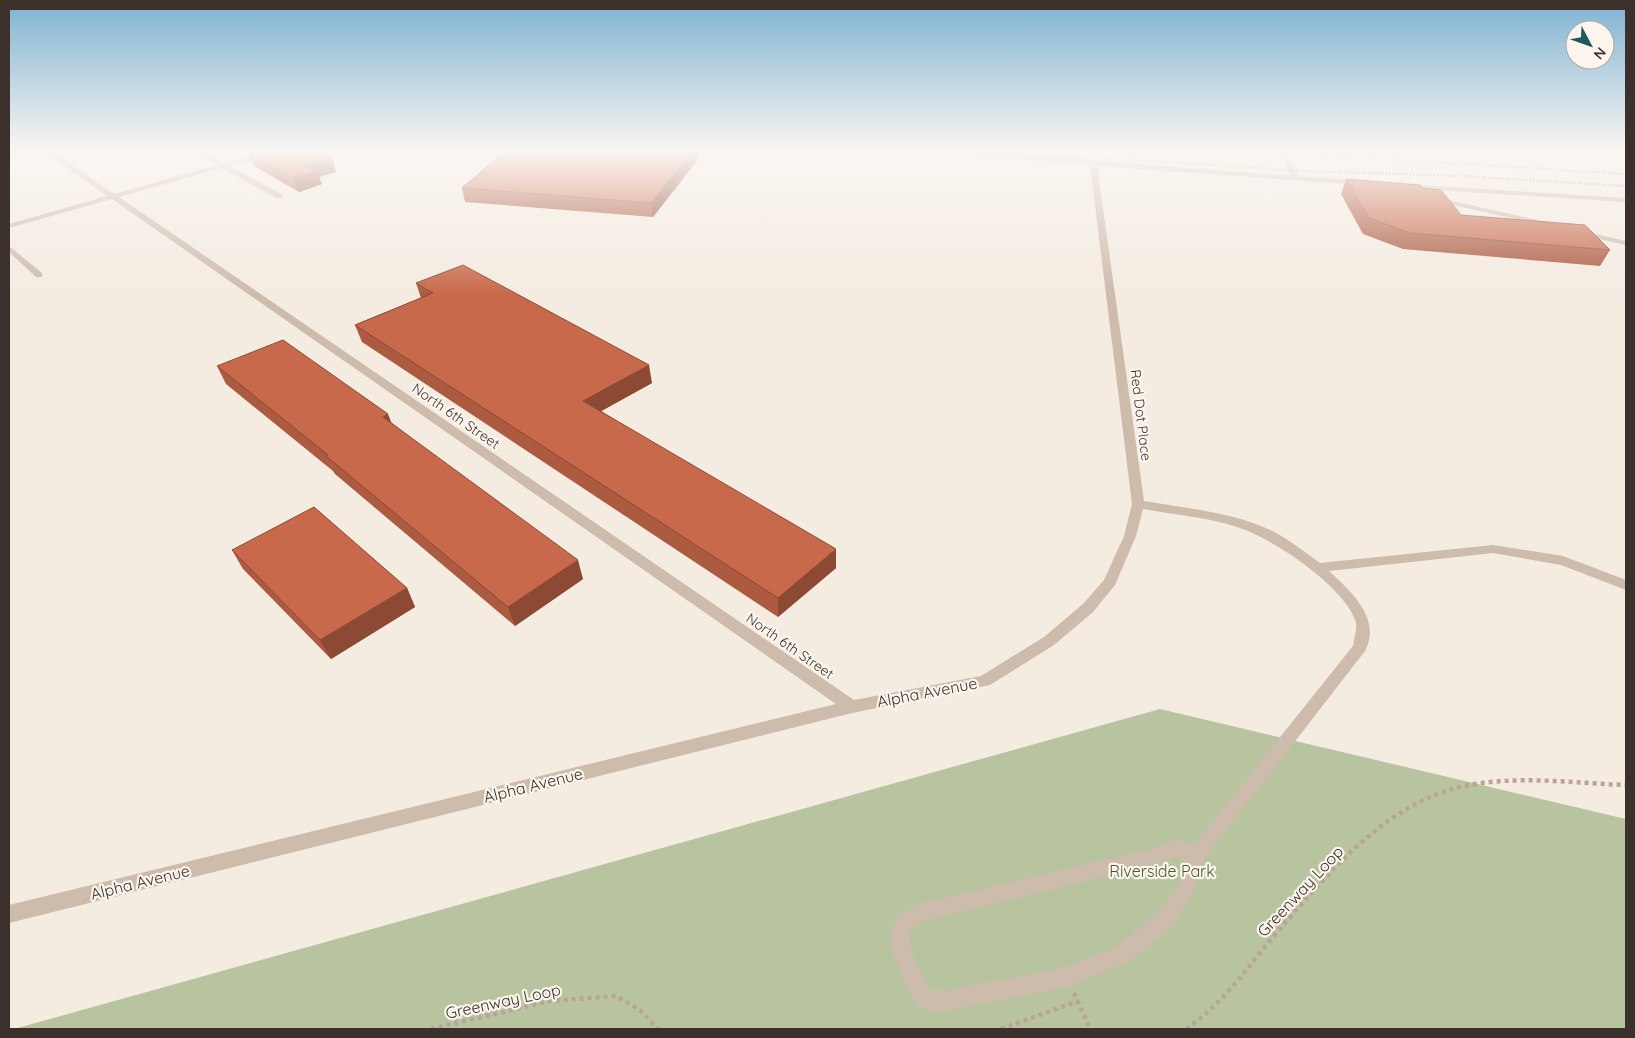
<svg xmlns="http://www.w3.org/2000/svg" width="1635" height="1038" viewBox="0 0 1635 1038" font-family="Quicksand,sans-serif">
<rect width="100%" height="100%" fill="#f4ebe1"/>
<path fill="#b8c4a0" d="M1160,709L1626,819V1029H14Z"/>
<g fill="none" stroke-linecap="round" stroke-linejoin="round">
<g stroke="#b9a596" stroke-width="4.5" stroke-dasharray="4 4" stroke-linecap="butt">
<path d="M1074,993L1090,1029"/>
<path d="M431,1029L550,1001L616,996L640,1010L658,1029"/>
<path d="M1001,1029L1078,1001"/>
<path d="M1186,1029C1224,1003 1249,965 1279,930C1328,873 1386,803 1464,786C1516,775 1573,783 1626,785"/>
</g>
<g fill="#cdbbac" fill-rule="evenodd">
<path d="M29,149H49L114,194L217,165L188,149H197L223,164L274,149H286L229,166L282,194V198H276L222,168L119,197L854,700L981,676L1044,637L1083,604L1104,580L1124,536L1132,504L1090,165L893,149H931L1093,160L1290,176L1280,151L1285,150L1298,176L1362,181L1366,183L1362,185L1097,166L1144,501C1183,508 1224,511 1261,526C1282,534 1301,549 1320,563L1493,545L1563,556L1626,580V590L1561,565L1493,553L1329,571C1351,591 1382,619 1365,651L1203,860L1196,889L1172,927L1130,961L1067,987L945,1011C937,1011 925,1012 919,1006C911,999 906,985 902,975C887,940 882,919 922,903L1154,848L1178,839L1193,846L1353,646C1354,638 1357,630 1356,623C1347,588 1273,539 1240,528C1209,517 1175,515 1143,509L1136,536L1115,585L1093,612L1054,645L990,685L852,713L9,923V905L836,704L112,199L9,228V224L107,196L42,150L9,159V155ZM1177,856L1185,861L1182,880L1158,913L1116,947L1067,967L945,991L931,990C920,973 908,952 910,931L924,921L1154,864Z"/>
<path d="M1402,184L1626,198V202L1405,188H1402Z"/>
<path d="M1431,196L1546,222L1550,224L1546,226L1431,200Z"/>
<path d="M1577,230L1626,241V245L1577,234Z"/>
<path d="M9,246L42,273V277H36L9,252Z"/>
</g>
<g stroke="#3b302b" stroke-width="2.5" stroke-dasharray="0.5 2.5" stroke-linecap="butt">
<path d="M964,149L1305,171L1462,176L1626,186"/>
<path d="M1188,149L1235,152"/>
<path d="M1228,149L1626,174"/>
</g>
</g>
<g fill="#ac5a40">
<path d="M508,149H699V158L653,217L465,202L462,188Z"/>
<path d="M248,153L332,158L336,172L319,177L322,184L299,192L254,166Z"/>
<path d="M1346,179L1423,188L1461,215L1610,250L1600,266L1403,249L1363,234L1341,194Z"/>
<path d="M416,283L652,383L601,411L836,568L778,617L362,342L355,325L421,298Z"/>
<path d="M217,366L392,423L583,579L515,626L335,474L333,471L226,384Z"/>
<path d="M232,550L407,588L415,607L331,659L243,569Z"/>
</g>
<g fill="#8c4a34">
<path d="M695,149H699V158L653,217L651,203Z"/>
<path d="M332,158L336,172L319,177L322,184L299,192L293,178L307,166Z"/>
<path d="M649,365L652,383L587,419L583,401Z"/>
<path d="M388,414L395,432L383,417Z"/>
<path d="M836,549V568L778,617V598Z"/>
<path d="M578,560L583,579L515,626L508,607Z"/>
<path d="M407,588L415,607L331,659L320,640Z"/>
</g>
<g fill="#c8694b" stroke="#8c4a34">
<path d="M261,149H314L332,158L307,166L317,171L293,178L248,153Z"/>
<path d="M508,149H695L651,203L462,188Z"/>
<path d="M1346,179L1420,185L1423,188L1441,190L1461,215L1585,225L1610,250L1410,233L1369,218Z"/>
<path d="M463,265L649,365L583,401L836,549L778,598L355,325L433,293L416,283Z"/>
<path d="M283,340L388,414L383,417L578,560L508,607L326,456L328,455L217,366Z"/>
<path d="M314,507L407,588L320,640L232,550Z"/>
</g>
<linearGradient id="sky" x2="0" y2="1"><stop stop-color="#7eb2d2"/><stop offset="0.51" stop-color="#faf6f2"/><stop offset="1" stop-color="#faf6f2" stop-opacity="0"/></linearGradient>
<rect width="1635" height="295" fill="url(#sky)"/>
<g text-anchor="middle" stroke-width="4.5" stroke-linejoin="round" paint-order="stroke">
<g font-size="14" fill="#3b302b" stroke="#fbf5ee">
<text transform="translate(1141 415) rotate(83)" y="5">Red Dot Place</text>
<text transform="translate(456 416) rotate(35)" y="5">North 6th Street</text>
<text transform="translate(790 646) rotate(35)" y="5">North 6th Street</text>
</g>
<g font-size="16" fill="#3b302b" stroke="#fbf5ee">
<text transform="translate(927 692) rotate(-11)" y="6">Alpha Avenue</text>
<text transform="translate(533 785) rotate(-14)" y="6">Alpha Avenue</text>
<text transform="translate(140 882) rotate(-14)" y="6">Alpha Avenue</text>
<text transform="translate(1300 891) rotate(-47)" y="6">Greenway Loop</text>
<text transform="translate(503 1001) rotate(-12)" y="6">Greenway Loop</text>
</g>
<g font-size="16" fill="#4a5a2e" stroke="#fbf5ee">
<text x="1162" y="877">Riverside Park</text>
</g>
</g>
<rect width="1635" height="1038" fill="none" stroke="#3b302b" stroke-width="20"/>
<g transform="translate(1590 45) rotate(131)"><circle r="24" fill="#fbf5ee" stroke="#aea6a0"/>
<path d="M0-4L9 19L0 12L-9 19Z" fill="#1f5a5e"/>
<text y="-8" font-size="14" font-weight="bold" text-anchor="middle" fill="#3b302b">N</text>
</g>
</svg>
